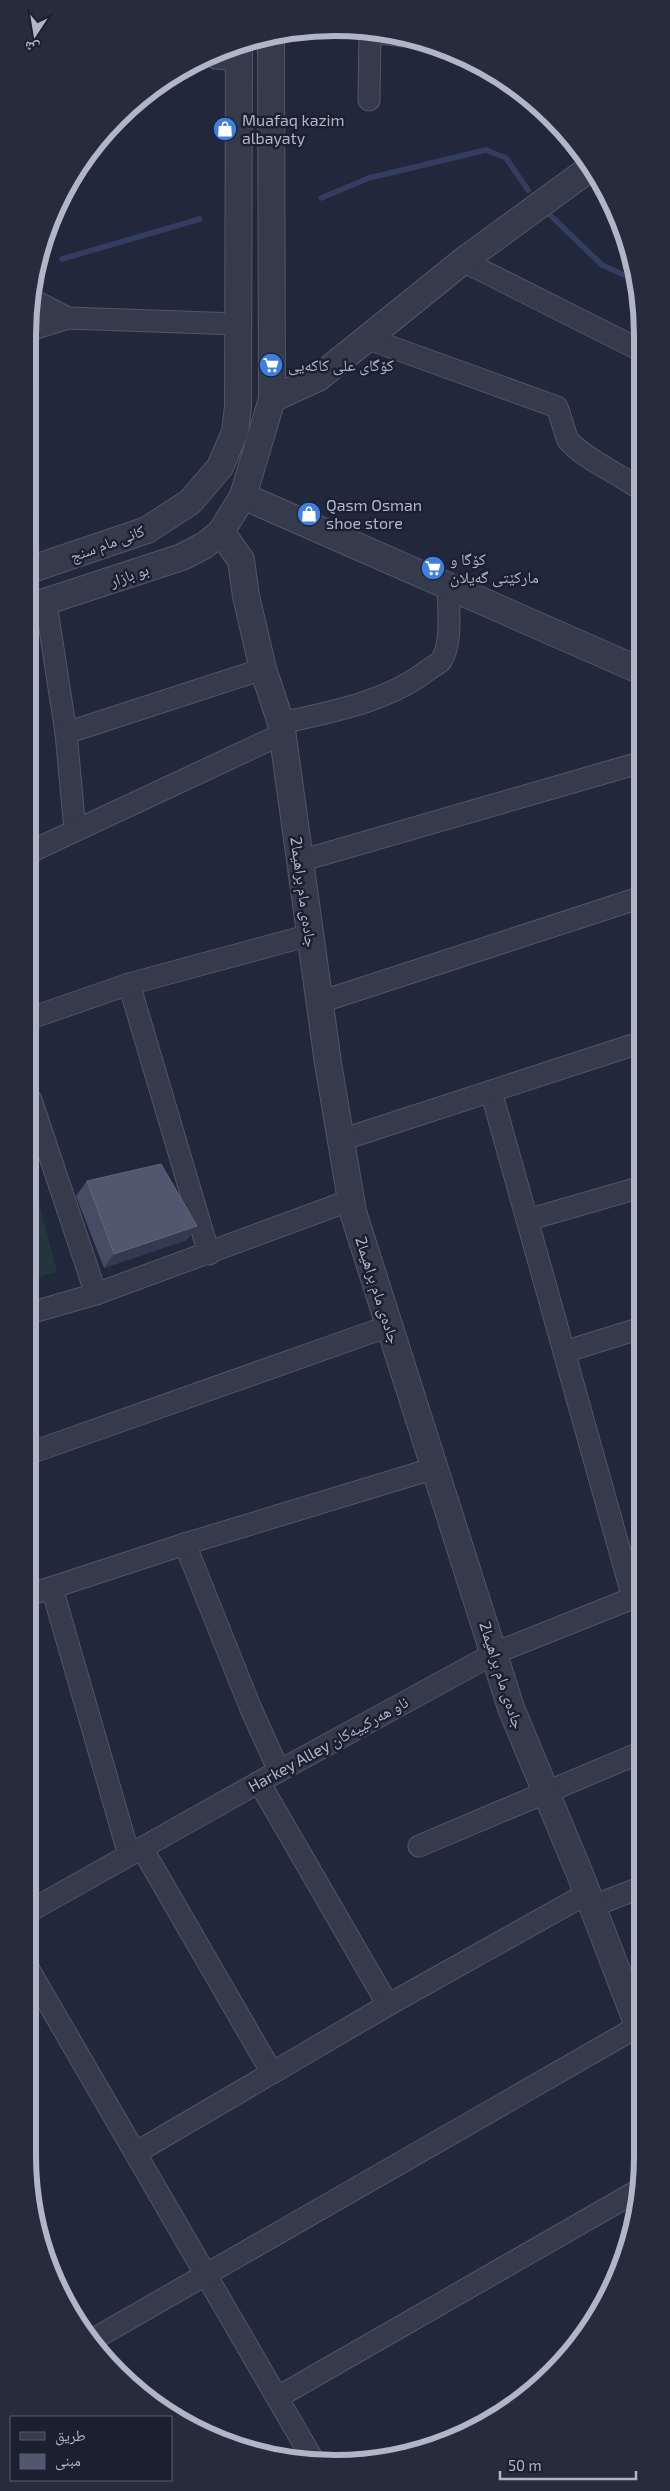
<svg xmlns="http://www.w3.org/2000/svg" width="670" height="2491" viewBox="0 0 670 2491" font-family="'Exo 2','Noto Naskh Arabic',sans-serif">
<rect width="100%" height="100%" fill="#22283c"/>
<path fill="#24353d" d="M31,1173L57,1272L30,1279Z"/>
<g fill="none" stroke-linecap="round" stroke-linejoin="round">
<g stroke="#333d62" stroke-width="5.5">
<path d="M321,198L369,178L486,150L506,158L528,190"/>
<path d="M547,212L602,265L635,280L637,285"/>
<path d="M62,259L200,219"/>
</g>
<g stroke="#515567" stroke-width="23">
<g id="minor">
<path d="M379,33L404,36"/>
<path d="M216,58L239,60"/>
<path d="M369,100L370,33"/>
<path d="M463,261L638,349"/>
<path d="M33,300L68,318"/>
<path d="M33,329L68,318L238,324"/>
<path d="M366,338L557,407C560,414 566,437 568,440C580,456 622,476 640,489"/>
<path d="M46,603L66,733L75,830"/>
<path d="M281,723C331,712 387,702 428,670C432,667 438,664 441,661C453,644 448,604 448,585"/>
<path d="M66,733L263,669"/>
<path d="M32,851L282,734"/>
<path d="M300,861L639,763"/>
<path d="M129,984L209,1254"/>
<path d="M320,1002L639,898"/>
<path d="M31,1018L129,984L310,935"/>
<path d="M491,1091L633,1598"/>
<path d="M31,1100L96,1294"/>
<path d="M341,1140L639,1043"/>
<path d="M527,1220L638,1188"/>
<path d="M30,1313L96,1294L351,1200"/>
<path d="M564,1352L638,1329"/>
<path d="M30,1453L389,1326"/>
<path d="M185,1544L251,1709L279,1771"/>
<path d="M52,1588L129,1855"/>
<path d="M29,1595L185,1544L435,1468"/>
<path d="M259,1782L388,2005"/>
<path d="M419,1846L637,1754"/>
<path d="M142,1848L272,2073"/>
<path d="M593,1906L637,1889"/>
<path d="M28,1912L279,1771L495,1653L638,1596"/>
<path d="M28,1968L315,2463"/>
<path d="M137,2152L388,2005L588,1893"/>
<path d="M92,2340L637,2027"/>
<path d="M278,2397L637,2191"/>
</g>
</g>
<g stroke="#515567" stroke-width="28">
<g id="tertiary">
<path d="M272,399L318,378L463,261L589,169"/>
<path d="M243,496L639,670"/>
<path d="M221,532L241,560L246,596L263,669L281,723L328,1063L353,1212L511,1708L582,1879L637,2023"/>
<path d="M32,569L147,530L190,502L220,467L235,432L238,407L239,48"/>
<path d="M32,606L182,557L205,545L221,532L243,496L272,399L271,35"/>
</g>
</g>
<use href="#minor" stroke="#363b4c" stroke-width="21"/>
<use href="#tertiary" stroke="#363b4c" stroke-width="26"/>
</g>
<path fill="#454c64" d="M87,1181L187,1240L104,1268L76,1196Z"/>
<path fill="#323950" d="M197,1226L187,1240L104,1268L114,1254Z"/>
<path fill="#51576f" stroke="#60667d" d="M161,1164L197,1226L114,1254L87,1181Z"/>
<defs>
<g id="shop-disc" transform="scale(1.25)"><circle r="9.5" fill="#3f7fe0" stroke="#1b2031"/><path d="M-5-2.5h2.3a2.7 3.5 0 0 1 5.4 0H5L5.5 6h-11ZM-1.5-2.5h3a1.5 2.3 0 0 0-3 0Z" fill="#fff"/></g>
<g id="supermarket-disc" transform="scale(1.25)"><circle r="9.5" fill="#3f7fe0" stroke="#1b2031"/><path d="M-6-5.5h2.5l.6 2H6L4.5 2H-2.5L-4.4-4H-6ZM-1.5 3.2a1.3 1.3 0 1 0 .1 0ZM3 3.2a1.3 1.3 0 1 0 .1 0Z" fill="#fff"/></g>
</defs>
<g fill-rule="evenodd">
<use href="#shop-disc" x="225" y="129"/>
<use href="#supermarket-disc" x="271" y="365"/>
<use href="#shop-disc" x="309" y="514"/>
<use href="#supermarket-disc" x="433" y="568"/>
</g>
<g text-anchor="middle" stroke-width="5" stroke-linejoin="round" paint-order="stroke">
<g font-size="16" fill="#b1b5c8" stroke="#1b2031" text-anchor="start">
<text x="242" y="126">Muafaq kazim<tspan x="242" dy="18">albayaty</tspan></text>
<text x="288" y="371">کۆگای علی کاکەیی</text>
<text x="326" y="511">Qasm Osman<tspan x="326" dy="18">shoe store</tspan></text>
<text x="450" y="565">کۆگا و<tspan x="450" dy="18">مارکێتی گەیلان</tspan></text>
</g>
<g font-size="16" fill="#b1b5c8" stroke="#1b2031">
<text transform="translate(107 543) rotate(-20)" y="6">کانی مام سنج</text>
<text transform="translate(129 575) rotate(-19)" y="6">بو بازار</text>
<text transform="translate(304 892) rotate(82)" y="6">جادەی مام براهیما2</text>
<text transform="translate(378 1290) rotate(72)" y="6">جادەی مام براهیما2</text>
<text transform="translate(502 1675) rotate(72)" y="6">جادەی مام براهیما2</text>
<text transform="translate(328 1744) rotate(-29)" y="6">Harkey Alley ناو هەركييەكان</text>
</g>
</g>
<path d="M0 0H670V2491H0ZM335 36H335A299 299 0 0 1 634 335V2156A299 299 0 0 1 335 2455H335A299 299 0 0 1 36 2156V335A299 299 0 0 1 335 36Z" fill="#272c3d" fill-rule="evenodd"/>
<path fill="none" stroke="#b1b5c8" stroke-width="6" d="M335 36H335A299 299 0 0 1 634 335V2156A299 299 0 0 1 335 2455H335A299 299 0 0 1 36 2156V335A299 299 0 0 1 335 36Z"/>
<rect x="10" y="2416" width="162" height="65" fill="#1b2031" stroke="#575c6d"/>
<rect x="20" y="2432" width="25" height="8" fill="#363b4c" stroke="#575c6d"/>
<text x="55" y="2441" font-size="15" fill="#b1b5c8">طريق</text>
<rect x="20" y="2454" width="25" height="15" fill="#51576f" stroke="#575c6d"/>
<text x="55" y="2466" font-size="15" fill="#b1b5c8">مبنى</text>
<g transform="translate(35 35) rotate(192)" stroke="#1b2031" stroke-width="4" paint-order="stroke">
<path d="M0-4L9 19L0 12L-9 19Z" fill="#b1b5c8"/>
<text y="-8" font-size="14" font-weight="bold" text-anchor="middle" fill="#b1b5c8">ش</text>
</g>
<path d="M500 2471v8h136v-8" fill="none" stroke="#b1b5c8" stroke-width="2.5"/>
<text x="508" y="2471" font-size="15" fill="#b1b5c8" stroke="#1b2031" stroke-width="4" paint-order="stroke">50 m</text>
</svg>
